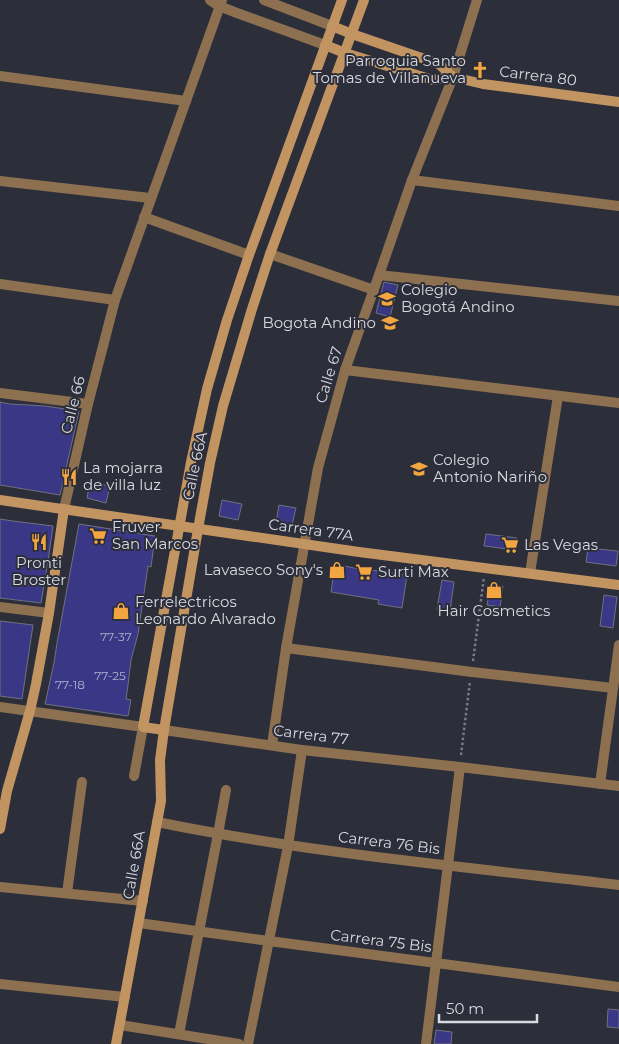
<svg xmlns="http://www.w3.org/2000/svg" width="619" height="1044" viewBox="0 0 619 1044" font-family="Montserrat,sans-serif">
<rect width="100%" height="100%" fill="#2c2e3a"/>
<g fill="#3a3886" stroke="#6f717f">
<path d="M384,282L398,285L390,317L376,313Z"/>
<path d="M0,402L10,404L45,406L79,411L60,495L0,485Z"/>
<path d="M90,482L110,486L106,503L87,498Z"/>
<path d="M222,500L242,504L238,520L219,516Z"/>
<path d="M279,505L296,508L292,525L276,522Z"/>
<path d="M0,519L13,521L53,526L48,561L41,603L0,598Z"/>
<path d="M79,524L155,536L151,567L148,566L138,634L131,660L128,685L126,699L131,700L128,716L45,704L54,663L57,643Z"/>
<path d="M486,534L517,538L516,550L484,546Z"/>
<path d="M588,548L618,551L616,566L586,562Z"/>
<path d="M335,564L359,569V566L371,568V570L407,575L402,608L378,604L379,600L331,592Z"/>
<path d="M442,580L454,582L450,611L437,609Z"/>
<path d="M491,584L503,586L500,607L487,605Z"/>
<path d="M604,595L617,597L613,628L600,626Z"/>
<path d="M0,621L33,625L22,699L0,696Z"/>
<path d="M608,1009L619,1010V1028L607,1027Z"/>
<path d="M436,1030L452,1032L451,1044H434Z"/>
</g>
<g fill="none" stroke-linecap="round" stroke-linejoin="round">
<g stroke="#7a7b86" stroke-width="2.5" stroke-dasharray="2.5 2.5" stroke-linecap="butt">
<path d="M473,661L484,577"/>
<path d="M461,755L470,681"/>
</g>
<g stroke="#8c7050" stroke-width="10">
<path d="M210,0L219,6L237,13L325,45"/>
<path d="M264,0L332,26"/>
<path d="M0,76L186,101"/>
<path d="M412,180L619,206"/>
<path d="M0,181L150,198"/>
<path d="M144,217L249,255"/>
<path d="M270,254L374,290"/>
<path d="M379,275L619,301"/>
<path d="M0,284L115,300"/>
<path d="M345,370L619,403"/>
<path d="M0,393L88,404"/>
<path d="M64,509L88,404L115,300L222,0"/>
<path d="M530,573L558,396"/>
<path d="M0,607L49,613"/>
<path d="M286,648L472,672L613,688"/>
<path d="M0,707L143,727L134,776"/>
<path d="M164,730L302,750L460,767L619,786"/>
<path d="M272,745L286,648L318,468L345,370L379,275L412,180L453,77L477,0"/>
<path d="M600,784L619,645"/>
<path d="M157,822C309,853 465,867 619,885"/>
<path d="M0,887L143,901"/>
<path d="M67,893L82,782"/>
<path d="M139,923L269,941L619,987"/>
<path d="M0,984L125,997"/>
<path d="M120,1025L239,1044"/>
<path d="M179,1034L218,834L226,790"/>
<path d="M248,1044L288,846L302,750"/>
<path d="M426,1044L460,767"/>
</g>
<g stroke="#c19461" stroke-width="10">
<path d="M332,26L352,34L439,64L453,77"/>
<path d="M325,45L345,53L433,80L453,77L483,84L619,102"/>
<path d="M0,500L359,552L619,585"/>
<path d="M164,730L143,727L191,462L207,389L227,320L249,255L342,0"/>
<path d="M0,829L7,791L30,711L36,684L49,613L64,509"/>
<path d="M116,1044L161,801L160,760L164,730L198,529L210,463L223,406L252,309L270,254L364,0"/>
</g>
</g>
<defs>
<g id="church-bare" transform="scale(1.35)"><path d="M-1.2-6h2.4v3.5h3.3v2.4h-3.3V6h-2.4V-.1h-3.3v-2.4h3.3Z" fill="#f2a541" stroke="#2c2e3a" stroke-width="2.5" paint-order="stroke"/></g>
<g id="school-bare" transform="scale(1.35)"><path d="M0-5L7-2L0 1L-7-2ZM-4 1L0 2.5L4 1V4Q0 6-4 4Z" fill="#f2a541" stroke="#2c2e3a" stroke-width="2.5" paint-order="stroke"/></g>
<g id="restaurant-bare" transform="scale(1.35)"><path d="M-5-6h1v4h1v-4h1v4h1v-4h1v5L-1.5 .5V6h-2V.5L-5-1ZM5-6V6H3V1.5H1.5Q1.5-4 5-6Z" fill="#f2a541" stroke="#2c2e3a" stroke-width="2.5" paint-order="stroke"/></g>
<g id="supermarket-bare" transform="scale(1.35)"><path d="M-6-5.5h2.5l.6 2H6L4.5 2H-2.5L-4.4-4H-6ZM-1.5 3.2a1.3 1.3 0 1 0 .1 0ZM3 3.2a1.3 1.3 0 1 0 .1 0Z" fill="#f2a541" stroke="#2c2e3a" stroke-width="2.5" paint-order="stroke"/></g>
<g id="shop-bare" transform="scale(1.35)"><path d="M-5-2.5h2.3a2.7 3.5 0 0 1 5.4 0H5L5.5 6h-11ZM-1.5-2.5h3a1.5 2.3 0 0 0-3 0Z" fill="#f2a541" stroke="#2c2e3a" stroke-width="2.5" paint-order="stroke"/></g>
</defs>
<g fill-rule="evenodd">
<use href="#church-bare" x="480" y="70"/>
<use href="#school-bare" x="387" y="299"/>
<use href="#school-bare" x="390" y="323"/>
<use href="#school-bare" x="419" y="469"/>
<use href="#restaurant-bare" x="69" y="477"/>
<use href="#supermarket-bare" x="98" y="536"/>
<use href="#restaurant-bare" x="39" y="542"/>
<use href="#supermarket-bare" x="510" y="545"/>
<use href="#shop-bare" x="337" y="570"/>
<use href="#supermarket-bare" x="364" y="572"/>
<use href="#shop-bare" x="494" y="590"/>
<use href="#shop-bare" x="121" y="611"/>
</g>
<g text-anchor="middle" stroke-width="4" stroke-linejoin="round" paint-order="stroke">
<g font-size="12" fill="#b0b1ca">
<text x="116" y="641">77-37</text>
<text x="110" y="680">77-25</text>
<text x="70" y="689">77-18</text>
</g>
<g font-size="15" fill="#d8d9e1" stroke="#2c2e3a" text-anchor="start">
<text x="466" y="66" text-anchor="end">Parroquia Santo<tspan x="466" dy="17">Tomas de Villanueva</tspan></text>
<text x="401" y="295">Colegio<tspan x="401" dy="17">Bogotá Andino</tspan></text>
<text x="376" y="328" text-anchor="end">Bogota Andino</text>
<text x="433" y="465">Colegio<tspan x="433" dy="17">Antonio Nariño</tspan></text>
<text x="83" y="473">La mojarra<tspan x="83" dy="17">de villa luz</tspan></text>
<text x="112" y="532">Fruver<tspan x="112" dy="17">San Marcos</tspan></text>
<text x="524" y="550">Las Vegas</text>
<text x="39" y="568" text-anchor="middle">Pronti<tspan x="39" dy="17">Broster</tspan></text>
<text x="323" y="575" text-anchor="end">Lavaseco Sony's</text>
<text x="378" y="577">Surti Max</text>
<text x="135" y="607">Ferrelectricos<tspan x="135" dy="17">Leonardo Alvarado</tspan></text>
<text x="494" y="616" text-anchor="middle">Hair Cosmetics</text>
</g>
<g font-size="15" fill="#d8d9e1" stroke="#2c2e3a">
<text transform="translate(538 76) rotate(7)" y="5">Carrera 80</text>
<text transform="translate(329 375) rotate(-73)" y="5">Calle 67</text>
<text transform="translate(73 405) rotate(-76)" y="5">Calle 66</text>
<text transform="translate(195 466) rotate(-78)" y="5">Calle 66A</text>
<text transform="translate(311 530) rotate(8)" y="5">Carrera 77A</text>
<text transform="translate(311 735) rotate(7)" y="5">Carrera 77</text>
<text transform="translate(389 843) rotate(7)" y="5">Carrera 76 Bis</text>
<text transform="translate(134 865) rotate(-80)" y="5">Calle 66A</text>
<text transform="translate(381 941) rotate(7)" y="5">Carrera 75 Bis</text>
</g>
</g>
<path d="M439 1014v8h98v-8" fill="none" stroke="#d8d9e1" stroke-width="2.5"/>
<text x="446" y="1014" font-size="15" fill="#d8d9e1" stroke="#2c2e3a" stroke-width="4" paint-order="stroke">50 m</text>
</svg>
